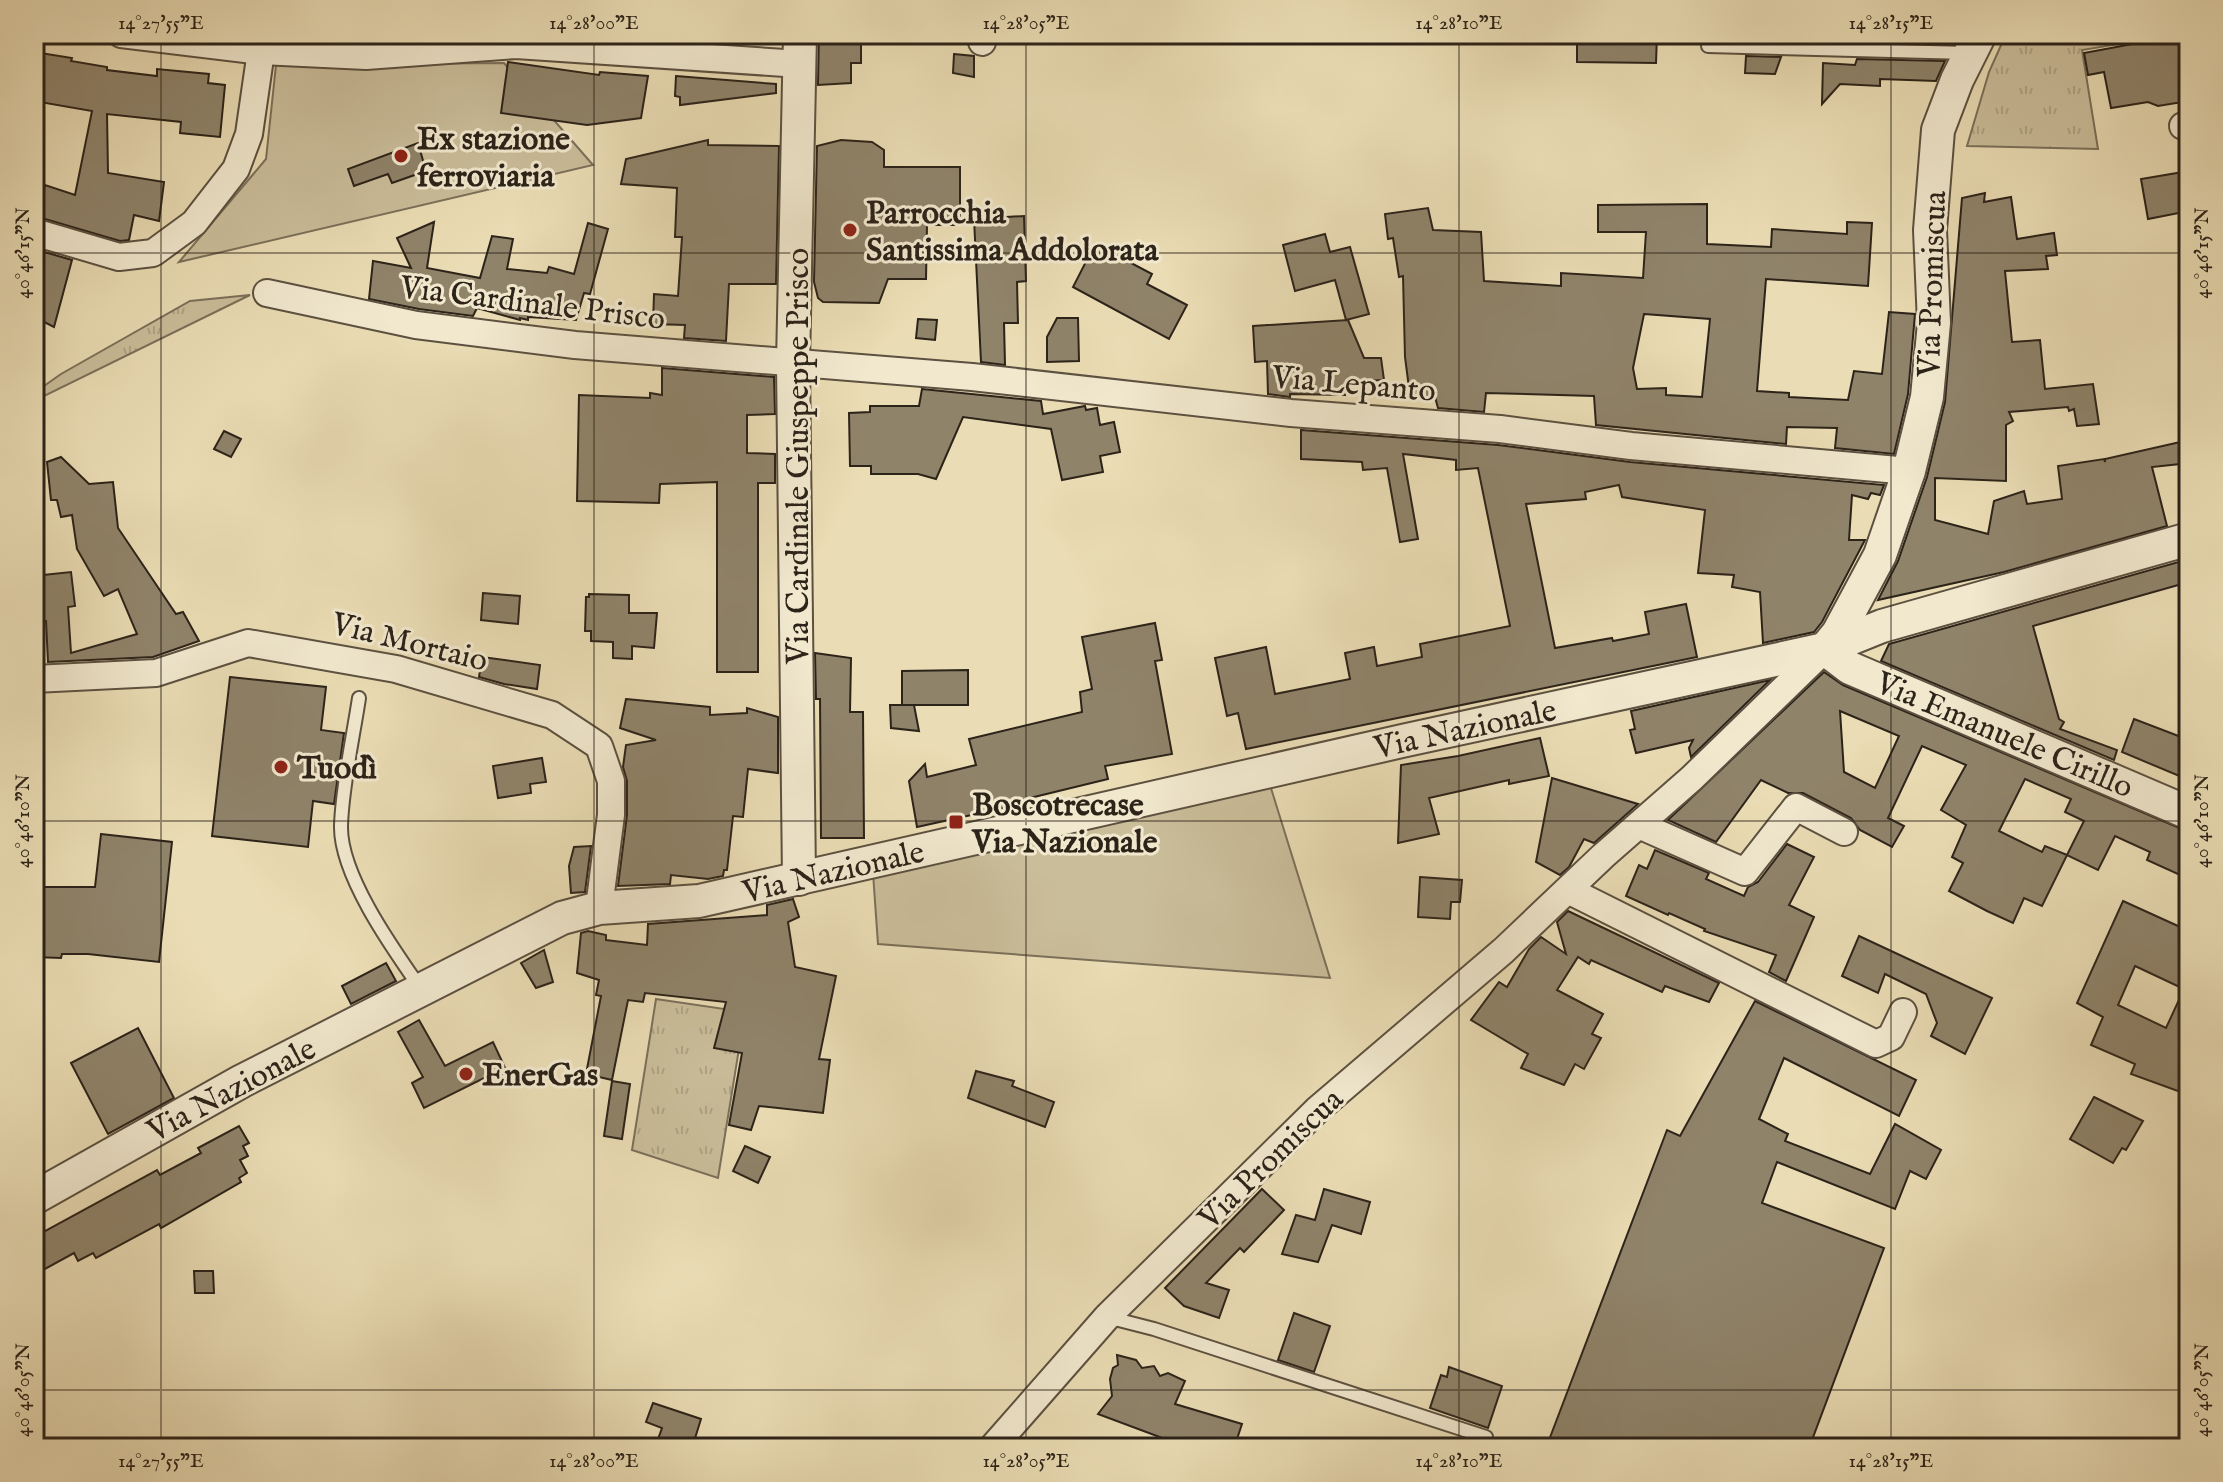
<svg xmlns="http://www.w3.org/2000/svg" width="2223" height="1482" viewBox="0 0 2223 1482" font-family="'IM FELL English',serif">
<defs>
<pattern id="grass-tufts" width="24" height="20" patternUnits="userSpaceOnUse" patternTransform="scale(2)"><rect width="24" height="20" fill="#cabd9a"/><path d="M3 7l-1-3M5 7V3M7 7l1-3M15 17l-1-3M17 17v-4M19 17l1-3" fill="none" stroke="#aea284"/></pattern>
</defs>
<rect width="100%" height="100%" fill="#eadcb4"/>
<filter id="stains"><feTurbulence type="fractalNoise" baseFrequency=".0025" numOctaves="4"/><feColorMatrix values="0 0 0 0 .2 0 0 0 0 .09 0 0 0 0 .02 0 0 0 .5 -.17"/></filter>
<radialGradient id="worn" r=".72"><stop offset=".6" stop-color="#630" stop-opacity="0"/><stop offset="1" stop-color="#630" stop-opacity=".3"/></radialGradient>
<g fill="url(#grass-tufts)" stroke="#7b705a" stroke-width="2">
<path d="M2006,34H2179L2082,50L2098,149L1967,146L1989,72Z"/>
<path d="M250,295L34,401V393L61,374L190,301Z"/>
<path d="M656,999L745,1012L718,1178L632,1150Z"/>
</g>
<g fill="#cabd9a" stroke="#7b705a" stroke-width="2">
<path d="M504,63L593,165L179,262L266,159L276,65Z"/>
<path d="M1270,785L1330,978L878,944L873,873Z"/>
</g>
<g fill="#8f836a" stroke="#2c2319" stroke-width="2" fill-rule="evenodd">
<path d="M819,34H861V63H851V83L818,85Z"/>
<path d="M1577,34H1657L1656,63L1577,62Z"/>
<path d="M2186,34L2189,52V101L2158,106L2148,102L2111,108L2104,72L2088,75L2084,53Z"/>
<path d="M34,52L72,58L71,61L107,67V70L157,76V69L209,74L208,83L225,85L220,137L180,133L181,122L107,114L108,173L164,182L159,221L134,215L129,240L120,241L38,217L45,185L75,195L92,111L34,101Z"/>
<path d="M954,54L974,56V77L953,73Z"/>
<path d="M1746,56L1781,57L1775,74L1745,73Z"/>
<path d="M1857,59L1945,61L1936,81L1880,79V86L1840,84L1822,104L1823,63L1855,65Z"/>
<path d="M508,62L599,75L600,72L648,76L641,118L587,125L501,113Z"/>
<path d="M676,76L776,84V93L680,105V97L675,96Z"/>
<path d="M708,140V145L779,146L776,284H729L726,341L684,338L685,325L653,324L654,294L678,296L682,237H675L677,188L621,184L626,159Z"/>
<path d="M841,140L872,142L884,150V167H960V225H927L926,279H888L879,303L823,302L818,298L814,282L817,146Z"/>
<path d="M418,143L426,171L392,183L388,174L354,186L348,169Z"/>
<path d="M2189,171V211L2148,219L2141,179Z"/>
<path d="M1985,193L1984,202L2011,197L2017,239L2054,233L2057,255L2046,256L2048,269L2005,271L2012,342L2040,340L2045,389L2093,384L2099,424L2077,426L2074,409L2069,411L2068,407L2009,412L2013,421L2006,425V481L1935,478V520L1988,534L1994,501L2024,491L2027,504L2062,499L2058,466L2104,459L2105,462V459L2189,440V463L2152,467L2167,526L2004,572L1878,600L1898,561L1927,477L1945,402L1962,198Z"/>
<path d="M1707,204V244L1771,247L1772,229L1847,234V222L1872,223L1868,286L1766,279L1757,391L1789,393V397L1848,400L1854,371L1882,374L1889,312L1915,314L1908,394L1894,454L1835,448L1837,428L1787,427L1786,444L1596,425L1594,396L1486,393L1484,412L1438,408L1435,397L1414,396L1413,388H1409L1405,357L1403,276L1399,277L1393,238L1388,239L1385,214L1428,208L1433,230L1481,232L1484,281L1561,286V273L1643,278L1646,232H1598V205ZM1644,314L1710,319L1702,397L1666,395V388L1637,389L1633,368Z"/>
<path d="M1024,216L1026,281L1017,282L1018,323H1004L1005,365L981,362L974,219Z"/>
<path d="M434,222L427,268L480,278L492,236L513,239L507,269L547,273L549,267L574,274L588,223L608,229L590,294L584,293L576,320L528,317V320L520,318V320L477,308L473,316L419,309L369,299L373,261L411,268L397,238Z"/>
<path d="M1325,234L1330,252L1350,247L1369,314L1346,320L1335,280L1295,291L1283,245Z"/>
<path d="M1095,244L1152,274L1147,284L1187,305L1169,339L1073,287Z"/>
<path d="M34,249L72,260L54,327L34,317Z"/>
<path d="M1057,318H1078L1079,361L1047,362V337Z"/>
<path d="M918,319L937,320L935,340L916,338Z"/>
<path d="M1348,320L1364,358H1381L1384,380L1345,382V395L1290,394V397L1268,394L1267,361L1255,362L1253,326Z"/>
<path d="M662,368L774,377L775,414L747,415V453L775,454V483H758V672H717V482L660,484L659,503L577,501L579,395L650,398V393L662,395Z"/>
<path d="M922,389L1041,401L1043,414L1085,406L1086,410L1097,408L1100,425L1114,422L1120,452L1100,456L1103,472L1062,480L1051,429L963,417L936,479L918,474H871V466H850L849,413L870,412V406H919Z"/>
<path d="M1301,430L1498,445L1630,462L1884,485L1880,495L1871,493L1868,499L1852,495L1849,540H1865L1822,622L1814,632L1763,643L1760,592L1732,587L1734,575L1698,573L1705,510L1622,497L1619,485L1585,492L1586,499L1526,504L1555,648L1612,638L1613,641L1649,634L1645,612L1686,604L1697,657L1246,749L1238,713L1227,716L1215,658L1266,647L1275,694L1350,679L1345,653L1374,647L1377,666L1422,657L1420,644L1510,626L1478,468L1456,470V460L1403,454L1418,539L1400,542L1387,468L1363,470L1362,462L1301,459Z"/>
<path d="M224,431L241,439L231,457L214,449Z"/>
<path d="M61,457L89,484L113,482L118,528L176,614L183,612L199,641L153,657L48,662L46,621H44L42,609L34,610V576L71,572L75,606L68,607L71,653L137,634L118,589L104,596L77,549L72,515L61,517L57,500H51L47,462Z"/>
<path d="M2189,559V582L2033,626L2059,719L2064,722L2060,729L2117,750L2114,760L1881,661L1889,644Z"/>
<path d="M483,593L520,596L518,624L481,620Z"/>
<path d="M589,594L629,595V613H657L654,648L632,646V659L613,658V642L591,641V631H585L586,597H589Z"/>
<path d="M1155,623L1162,660L1155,661L1172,754L1105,766L1108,779L1030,798L1031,802L917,827L909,781L925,764L927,777L976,765L969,739L1082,712L1080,692L1092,689L1082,637Z"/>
<path d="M815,653L851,658L850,712H863L864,838H821L820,699H816Z"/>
<path d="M482,657L540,665L537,689L504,684L479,677Z"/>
<path d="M968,670V705H902V671Z"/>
<path d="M1824,672L1843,685L2189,832V854L2180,875L2147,860L2150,852L2115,836L2098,870L2067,855L2042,906L2024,898L2013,923L1987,911L1949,891L1963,863L1952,857L1966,825L1941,810L1966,765L1922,746L1888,818L1904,826L1892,847L1860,830L1851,818L1803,793H1788L1761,780L1716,842L1668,820ZM1840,711L1899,736L1875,788L1844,772ZM2025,779L2071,799L2065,812L2084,821L2067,855L2045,846L2042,852L1999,831Z"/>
<path d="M230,677L326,687L321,730L344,733L334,804L313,801L308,847L212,836Z"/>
<path d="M1770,680L1691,757L1689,748L1693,740L1636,753L1630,730L1635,729L1631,711Z"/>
<path d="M626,699L710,707V715L747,713V708L778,717V773L748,769L743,817L733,816L727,870H724L723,876L708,879L671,875L670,884L618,886L627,815V781L623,767L626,745L656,740L620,728Z"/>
<path d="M890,705H914L919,731L891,728Z"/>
<path d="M2134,719L2189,740V780L2122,752Z"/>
<path d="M1540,738L1549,776L1509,784V780L1429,798L1439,834L1398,843L1401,765L1458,756Z"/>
<path d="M542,758L546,782L530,784L531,793L498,798L493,766Z"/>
<path d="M1552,778L1638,804L1594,843L1584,839L1569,867L1560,875L1536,862Z"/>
<path d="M101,834L172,842L159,962L88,954H62L61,958L34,957V895H36L39,887H95Z"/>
<path d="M1787,844L1814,857L1789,905L1814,917L1786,981L1769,972L1776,955L1704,931L1705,929L1669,913L1668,915L1626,896L1639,865L1647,869L1655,850L1709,873L1706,879L1744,896L1748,887L1758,882Z"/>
<path d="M591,846L585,892L571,893L569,866L574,847Z"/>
<path d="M1420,877L1462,880L1460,902H1451L1450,919L1418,917Z"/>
<path d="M793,899L799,917L788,922L795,967L836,976L819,1059L830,1060L823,1113L759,1106L751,1130L729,1125L742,1053L714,1048L726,1002L645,993L643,1002L628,1000L612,1080L586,1074L601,996L596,995L599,980L577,973L581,933L588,931L606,935V940L647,945L648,924L767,915V905Z"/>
<path d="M2123,901L2189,931V1095L2131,1074L2135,1064L2091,1045L2103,1017L2077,1003ZM2135,966L2184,989L2166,1028L2118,1005Z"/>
<path d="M1568,911L1719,983L1709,1002L1665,986L1662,992L1591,960L1589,964L1578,957L1557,990L1603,1014L1592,1034L1601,1038L1584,1069L1575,1064L1564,1085L1521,1068L1528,1054L1471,1020L1499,982L1507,987L1529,949L1541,937L1566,954L1557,922Z"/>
<path d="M1859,936L1992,998L1965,1054L1931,1036L1937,1023L1926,994L1885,974L1878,993L1842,976Z"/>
<path d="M544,950L553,982L536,988L521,963Z"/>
<path d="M386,963L396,981L351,1004L342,986Z"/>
<path d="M1755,1001L1916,1080L1899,1116L1784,1058L1759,1119L1788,1134L1785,1141L1870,1174L1895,1124L1941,1150L1926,1179L1910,1171L1895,1209L1777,1162L1762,1203L1884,1248L1809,1448H1546L1667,1130L1680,1136Z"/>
<path d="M419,1020L445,1066L493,1042L507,1072L488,1081L486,1077L424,1108L412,1083L423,1077L398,1032Z"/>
<path d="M138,1028L174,1098L108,1134L71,1063Z"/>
<path d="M976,1071L1014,1081L1012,1086L1054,1102L1045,1127L968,1098Z"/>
<path d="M612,1081L630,1084L622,1139L604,1136Z"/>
<path d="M2094,1097L2143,1121L2126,1150L2122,1148L2113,1163L2070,1139Z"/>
<path d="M239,1126L249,1143L243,1146L248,1156L240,1160L247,1173L239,1178L241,1182L161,1228L159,1224L96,1258L93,1253L78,1261L74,1253L34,1275V1237L157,1170L160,1175L201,1153L198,1148Z"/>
<path d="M745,1146L770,1157L758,1183L733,1171Z"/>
<path d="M1262,1189L1284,1210L1244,1252L1240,1248L1206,1283L1229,1290L1219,1318L1184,1306L1165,1288Z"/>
<path d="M1324,1189L1370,1202L1361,1234L1332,1225L1318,1262L1282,1254L1296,1215L1315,1220Z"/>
<path d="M194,1271H213L214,1293H195Z"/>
<path d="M1294,1313L1330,1326L1314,1372L1278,1360Z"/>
<path d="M1117,1355L1136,1360L1142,1368L1154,1366L1160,1376L1168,1373L1185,1381L1175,1404L1242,1424L1234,1448H1189L1098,1414L1112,1396L1110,1379L1113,1368L1118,1365Z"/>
<path d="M1449,1367L1502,1386L1488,1428L1430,1408L1441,1375L1447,1377Z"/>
<path d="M653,1403L701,1419L692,1448H674L657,1442L662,1428L646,1422Z"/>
</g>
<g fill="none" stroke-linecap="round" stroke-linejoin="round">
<g stroke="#5c5140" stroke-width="16">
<g id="service">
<path d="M1708,46L1967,53"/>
<path d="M359,698C353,738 342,787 341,826C340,875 393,949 421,989"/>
<path d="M1107,1317L1154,1329L1486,1437"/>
</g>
</g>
<g stroke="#5c5140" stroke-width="30">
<g id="minor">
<path d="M121,34L261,51L366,56L516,45L800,64"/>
<path d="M981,34L982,42"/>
<path d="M2183,126L2189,125"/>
<path d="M34,232L119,257L153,253L194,223L236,169L249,134L261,51"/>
<path d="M267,293L416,325L575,345L972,377L1291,413L1500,429L1631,446L1909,471"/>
<path d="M34,679L156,673L248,643L396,669L552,715L599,746L611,781V815L599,908"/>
<path d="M1639,825L1745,872L1796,807L1844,832"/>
<path d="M1568,890L1876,1044L1891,1037L1903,1012"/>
<path d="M992,1448L1107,1317L1317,1110L1503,951L1603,856L1692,778L1825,649"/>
</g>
</g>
<g stroke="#5c5140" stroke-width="36">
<g id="tertiary">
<path d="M1825,649L1838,633L1880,555L1909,471L1927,397L1934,323L1930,230L1938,130L1957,80L1980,34"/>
<path d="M1825,649L1850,668L2189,813"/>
<path d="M799,879L793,363L800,34"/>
<path d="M34,1198L242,1081L562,918L599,908L699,901L1402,741L1825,649L1882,626L2189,539"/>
</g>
</g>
<use href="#service" stroke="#f1e8ce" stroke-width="12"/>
<use href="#minor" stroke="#f1e8ce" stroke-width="26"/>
<use href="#tertiary" stroke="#f1e8ce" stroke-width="32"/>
</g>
<path fill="none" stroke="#2c2319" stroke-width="2" stroke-opacity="0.45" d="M161,34V1448M594,34V1448M1026,34V1448M1459,34V1448M1891,34V1448M34,253H2189M34,821H2189M34,1390H2189"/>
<g fill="#8f2418" stroke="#f1e8ce" stroke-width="3">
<circle cx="401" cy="156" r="8"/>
<circle cx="850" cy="230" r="8"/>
<circle cx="281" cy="767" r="8"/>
<rect x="948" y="814" width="16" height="16" rx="4"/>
<circle cx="466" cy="1074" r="8"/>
</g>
<g text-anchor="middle" stroke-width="6" stroke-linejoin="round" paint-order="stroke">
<g font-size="32" font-weight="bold" fill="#2c2319" stroke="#f1e8ce" text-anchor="start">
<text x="417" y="149">Ex stazione<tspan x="417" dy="37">ferroviaria</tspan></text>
<text x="866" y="223">Parrocchia<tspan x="866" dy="37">Santissima Addolorata</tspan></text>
<text x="297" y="778">Tuodì</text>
<text x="972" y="815">Boscotrecase<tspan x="972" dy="37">Via Nazionale</tspan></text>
<text x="482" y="1085">EnerGas</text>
</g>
<g font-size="32" fill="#2c2319" stroke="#f1e8ce">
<text transform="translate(1931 284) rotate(-88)" y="11">Via Promiscua</text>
<text transform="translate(533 302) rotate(7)" y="11">Via Cardinale Prisco</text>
<text transform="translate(1354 383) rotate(5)" y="11">Via Lepanto</text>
<text transform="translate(797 456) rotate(-90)" y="11">Via Cardinale Giuspeppe Prisco</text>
<text transform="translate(410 641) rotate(14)" y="11">Via Mortaio</text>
<text transform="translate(1465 728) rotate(-12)" y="11">Via Nazionale</text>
<text transform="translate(2005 734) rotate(23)" y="11">Via Emanuele Cirillo</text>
<text transform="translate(833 871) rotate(-13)" y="11">Via Nazionale</text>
<text transform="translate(231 1089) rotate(-28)" y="11">Via Nazionale</text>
<text transform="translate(1270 1158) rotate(-44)" y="11">Via Promiscua</text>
</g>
</g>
<rect width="2223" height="1482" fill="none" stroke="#eadcb4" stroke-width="88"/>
<rect x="44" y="44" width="2135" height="1394" fill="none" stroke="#2c2319" stroke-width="3"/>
<g font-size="20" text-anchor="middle" fill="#2c2319">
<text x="161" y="29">14°27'55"E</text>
<text x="594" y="29">14°28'00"E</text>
<text x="1026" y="29">14°28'05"E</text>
<text x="1459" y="29">14°28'10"E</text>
<text x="1891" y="29">14°28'15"E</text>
<text transform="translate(22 253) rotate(-90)" y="7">40°46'15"N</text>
<text transform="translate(2201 253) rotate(-90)" y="7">40°46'15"N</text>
<text transform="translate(22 821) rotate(-90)" y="7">40°46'10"N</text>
<text transform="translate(2201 821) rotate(-90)" y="7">40°46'10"N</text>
<text transform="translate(22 1390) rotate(-90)" y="7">40°46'05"N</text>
<text transform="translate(2201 1390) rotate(-90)" y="7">40°46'05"N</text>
<text x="161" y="1467">14°27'55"E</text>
<text x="594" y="1467">14°28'00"E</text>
<text x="1026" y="1467">14°28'05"E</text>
<text x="1459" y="1467">14°28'10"E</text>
<text x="1891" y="1467">14°28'15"E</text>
</g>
<rect width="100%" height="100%" filter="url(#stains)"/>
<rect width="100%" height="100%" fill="url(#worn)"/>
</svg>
